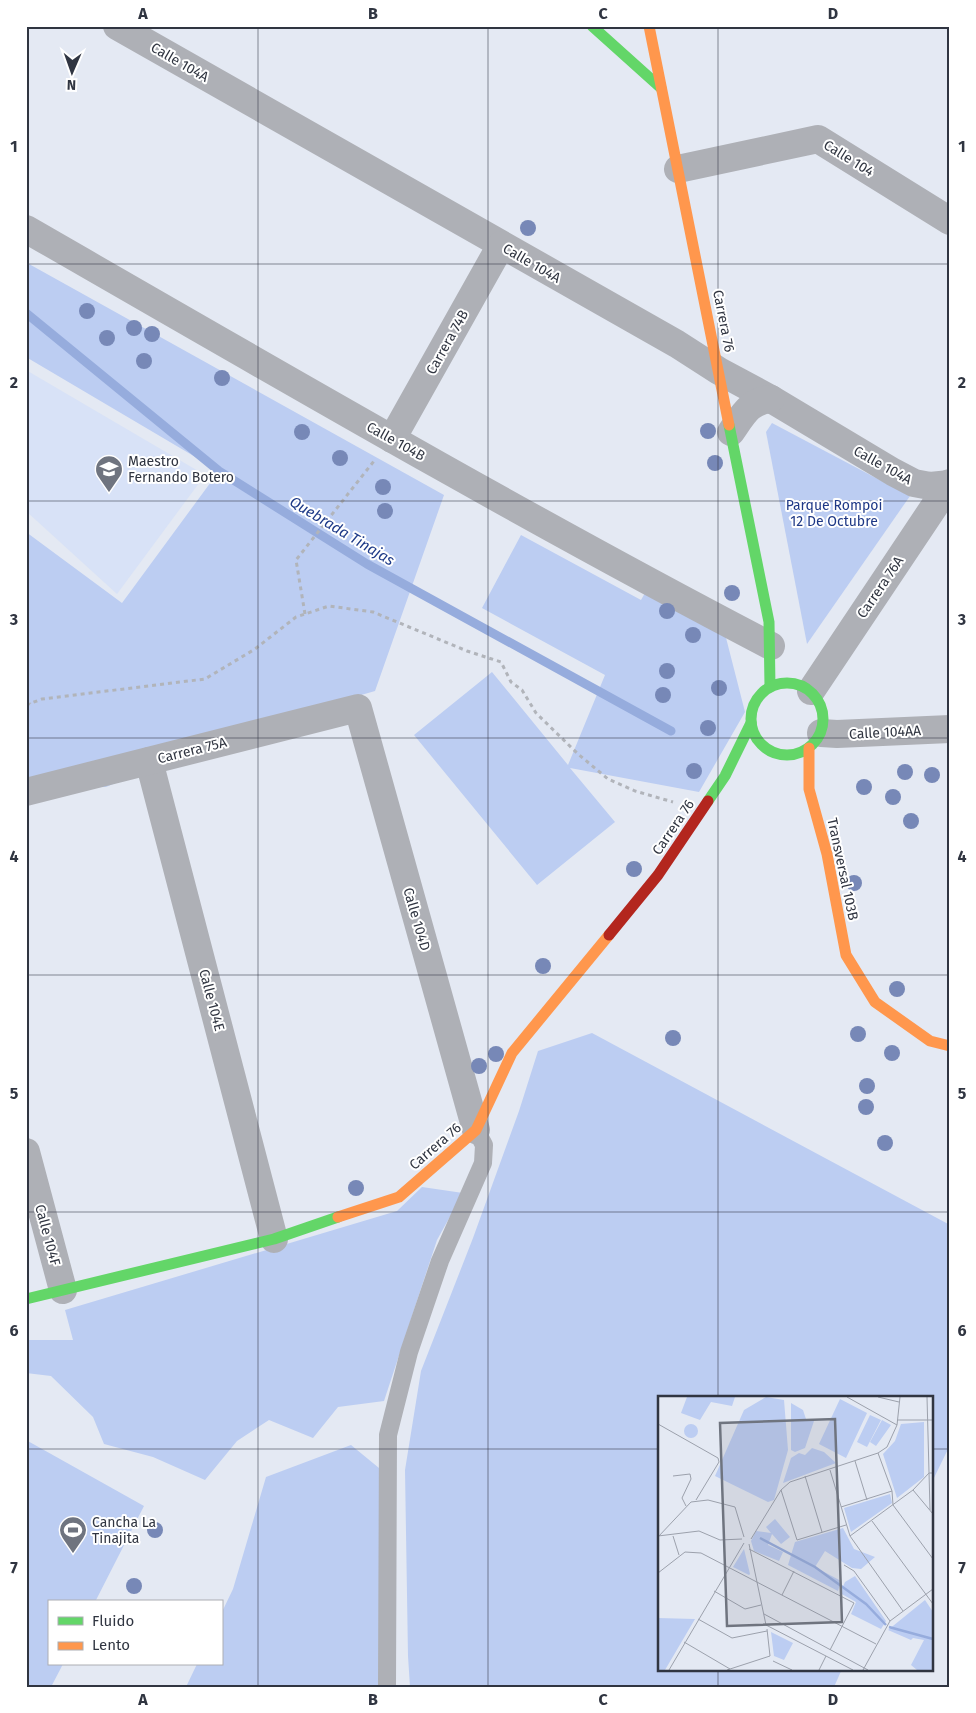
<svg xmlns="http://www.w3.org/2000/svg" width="976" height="1713" viewBox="0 0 976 1713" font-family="'Fira Sans',sans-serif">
<rect width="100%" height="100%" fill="#e4e9f3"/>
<path fill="#d8e2f7" d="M26,370L205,475L117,594L26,511Z"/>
<g fill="#bccdf2">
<path d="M29,264L444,495L375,691L247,728L106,787L26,788V532L122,603L219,471L26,357V271Z"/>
<path d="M772,423L910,496L807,644L766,432Z"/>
<path d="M521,535L641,600L645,593L723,626L745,712L699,792L570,768L615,822L537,885L414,735L492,672L568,765L605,675L482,608Z"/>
<path d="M592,1033L950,1225V1445L932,1482V1397H660V1669H842L834,1687H410L408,1656L405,1470L421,1371L473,1238L519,1111L538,1051Z"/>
<path d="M422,1187L463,1193L437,1240L384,1401L338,1407L313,1438L269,1420L237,1441L205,1480L153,1457L104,1444L93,1417L51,1376L26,1373V1340H73L65,1310L397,1211Z"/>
<path d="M26,1440L144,1506L95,1602H49V1664H63L51,1687H26Z"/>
<path d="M351,1445L379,1468V1687H186L197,1664H221V1614L233,1589L266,1477Z"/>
</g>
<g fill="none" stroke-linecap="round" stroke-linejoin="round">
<path stroke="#96acdd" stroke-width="9" d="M26,313L219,471L367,564L671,731"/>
<g stroke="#b1b4ba" stroke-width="3" stroke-dasharray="4 4" stroke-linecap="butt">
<path d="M305,614L296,560L374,461"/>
<path d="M26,696L30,704"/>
<path d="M26,705L42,699L205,679L255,649L296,617L329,606L373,612L467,651L501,662L511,682L522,690L536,713L578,754L608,779L635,791L673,802"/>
</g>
<path stroke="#aeb0b6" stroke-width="18" d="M387,1687L388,1435L409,1352L440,1261L483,1163L484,1145L476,1130"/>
<g stroke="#aeb0b6" stroke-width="28">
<path d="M117,26L677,344L719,371L771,399L893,472L914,483L930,486L950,484"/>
<path d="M678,169L818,139L950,221"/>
<path d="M26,229C273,371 518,514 771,646"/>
<path d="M731,432C743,415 749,401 771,399"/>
<path d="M392,439L501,245"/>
<path d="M811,691L950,483"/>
<path d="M821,733L837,734L950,729"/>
<path d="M149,761L274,1239"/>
<path d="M26,792L358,708L476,1130"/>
<path d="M26,1152L63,1290"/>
</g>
<g stroke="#63d668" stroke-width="11">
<path d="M592,26L661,88"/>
<path d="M729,425L769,622L770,687"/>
<circle cx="787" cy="719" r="36"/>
<path d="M708,801L725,776L751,723"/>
<path d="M26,1299L274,1239L338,1217"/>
</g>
<g stroke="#ff974d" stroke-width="11">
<path d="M649,26L729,425"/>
<path d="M809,748V789L827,854L846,955L875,1002L930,1041L950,1046"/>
<path d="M338,1217L399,1197L476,1130L512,1053L609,935"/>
</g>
<path stroke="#b3261e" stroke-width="11" d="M609,935L658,875L708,801"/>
</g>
<g fill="#7788b7">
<circle cx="528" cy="228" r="8"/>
<circle cx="87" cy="311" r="8"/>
<circle cx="134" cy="328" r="8"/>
<circle cx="152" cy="334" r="8"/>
<circle cx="107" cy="338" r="8"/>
<circle cx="144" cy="361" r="8"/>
<circle cx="222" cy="378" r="8"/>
<circle cx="708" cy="431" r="8"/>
<circle cx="302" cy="432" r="8"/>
<circle cx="340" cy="458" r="8"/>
<circle cx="715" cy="463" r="8"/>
<circle cx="383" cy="487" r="8"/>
<circle cx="385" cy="511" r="8"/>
<circle cx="732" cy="593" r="8"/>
<circle cx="667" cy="611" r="8"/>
<circle cx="693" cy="635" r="8"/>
<circle cx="667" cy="671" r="8"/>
<circle cx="719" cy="688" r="8"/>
<circle cx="663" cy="695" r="8"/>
<circle cx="708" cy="728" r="8"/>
<circle cx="694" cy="771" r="8"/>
<circle cx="905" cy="772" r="8"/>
<circle cx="932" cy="775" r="8"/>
<circle cx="864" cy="787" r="8"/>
<circle cx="893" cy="797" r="8"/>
<circle cx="911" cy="821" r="8"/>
<circle cx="634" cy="869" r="8"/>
<circle cx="854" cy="883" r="8"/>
<circle cx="543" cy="966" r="8"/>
<circle cx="897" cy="989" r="8"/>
<circle cx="858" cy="1034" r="8"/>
<circle cx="673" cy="1038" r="8"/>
<circle cx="892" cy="1053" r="8"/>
<circle cx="496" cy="1054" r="8"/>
<circle cx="479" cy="1066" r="8"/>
<circle cx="867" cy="1086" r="8"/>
<circle cx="866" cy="1107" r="8"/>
<circle cx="885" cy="1143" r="8"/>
<circle cx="356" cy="1188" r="8"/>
<circle cx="155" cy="1530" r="8"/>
<circle cx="134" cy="1586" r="8"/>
</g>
<path fill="none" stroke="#303541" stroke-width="1" stroke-opacity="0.55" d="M258,26V1687M488,26V1687M718,26V1397M26,264H950M26,501H950M26,738H950M26,975H950M26,1212H950M26,1449H660M932,1449H950M718,1669V1687"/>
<defs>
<g id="school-pin" transform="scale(1.4375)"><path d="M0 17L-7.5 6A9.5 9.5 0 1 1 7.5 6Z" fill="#6f747f" stroke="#fff"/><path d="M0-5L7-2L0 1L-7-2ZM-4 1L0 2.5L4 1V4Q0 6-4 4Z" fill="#fff"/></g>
<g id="stadium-pin" transform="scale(1.4375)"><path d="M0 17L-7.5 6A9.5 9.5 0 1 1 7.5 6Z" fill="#6f747f" stroke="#fff"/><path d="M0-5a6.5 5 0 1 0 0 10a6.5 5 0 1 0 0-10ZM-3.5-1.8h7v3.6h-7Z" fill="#fff"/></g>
</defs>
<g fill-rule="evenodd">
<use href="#school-pin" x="109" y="469"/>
<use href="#stadium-pin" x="73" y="1530"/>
</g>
<g text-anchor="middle" stroke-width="4" stroke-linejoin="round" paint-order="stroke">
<g font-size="14" fill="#303541" stroke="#fff">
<text transform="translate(180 62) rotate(30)" y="5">Calle 104A</text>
<text transform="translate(849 158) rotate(32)" y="5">Calle 104</text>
<text transform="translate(532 263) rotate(30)" y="5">Calle 104A</text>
<text transform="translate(724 321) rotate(79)" y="5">Carrera 76</text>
<text transform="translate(447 342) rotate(-61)" y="5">Carrera 74B</text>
<text transform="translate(396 441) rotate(29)" y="5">Calle 104B</text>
<text transform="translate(883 465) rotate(29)" y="5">Calle 104A</text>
<text transform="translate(880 587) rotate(-56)" y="5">Carrera 76A</text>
<text transform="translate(885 732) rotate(-3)" y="5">Calle 104AA</text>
<text transform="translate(192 750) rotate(-14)" y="5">Carrera 75A</text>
<text transform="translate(673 827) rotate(-56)" y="5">Carrera 76</text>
<text transform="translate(843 869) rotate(78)" y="5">Transversal 103B</text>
<text transform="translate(417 919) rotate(74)" y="5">Calle 104D</text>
<text transform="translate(212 1000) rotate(75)" y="5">Calle 104E</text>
<text transform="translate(435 1146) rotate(-41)" y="5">Carrera 76</text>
<text transform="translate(48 1235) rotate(75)" y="5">Calle 104F</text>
</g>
<g font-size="14" fill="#303541" stroke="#fff" text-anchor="start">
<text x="128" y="466">Maestro<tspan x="128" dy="16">Fernando Botero</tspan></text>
<text x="92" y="1527">Cancha La<tspan x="92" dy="16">Tinajita</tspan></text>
</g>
<g font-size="14" fill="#1e3886" stroke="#fff">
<text x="834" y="510">Parque Rompoi<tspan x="834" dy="16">12 De Octubre</tspan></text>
</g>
<g font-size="15" font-style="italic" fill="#1f3b88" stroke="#fff">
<text transform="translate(342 531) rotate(31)" y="5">Quebrada Tinajas</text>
</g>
</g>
<g transform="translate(658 1396)">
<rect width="275" height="275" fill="#e4e9f3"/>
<path d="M29,1H77L74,10L53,6L42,24L23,17ZM108,1L126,4L130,54L116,104L110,106L57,80L86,14ZM182,3L209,17L188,62L161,48ZM133,7L145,14L148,23L156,25L147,52L137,56L133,54ZM212,19L223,24L209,51L199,46ZM224,24L233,29L218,50L212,46ZM266,26V81L239,102L225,58L237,45L243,28ZM26 35a7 7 0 1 1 14 0a7 7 0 1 1-14 0ZM154,52L166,56L178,67L125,87L133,62L141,57L147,59ZM232,98L234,107L193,136L186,112ZM117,123L132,141L123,148L114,138L110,149L125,156L121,165L96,155L93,145L98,135L113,137L108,131ZM185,132L196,153L217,161L203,173L194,172L167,155L157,171L183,185L180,195L130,169L137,146ZM86,153L92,178L91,179L75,171ZM197,180L228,225L223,233L193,218L198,206L182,197L187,186ZM267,204L275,216V274H259L253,269L266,244L255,242L253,244L230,234ZM0,222L37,223L7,274H0ZM113,236L135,247L126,264L116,260Z" fill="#bccdf2"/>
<path fill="none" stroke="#96acdd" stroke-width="2.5" d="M102,142L157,171L208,208L228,229M231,231L275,243"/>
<path fill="none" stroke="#9ca1ac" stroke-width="1" d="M189,1L239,29M220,1L241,6M269,1L272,114M239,24H275M0,28L60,62L61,66L38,104M220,57L234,95L235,109L275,163M197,65L209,104M172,74L192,140L245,215M15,80L32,78M147,80L164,136M123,94L139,144L188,129M255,94L275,118M28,110L24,102L33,83L32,78M183,111L234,95M214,125L275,208M0,140L41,135L62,144L84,143M15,140L21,159M192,140L255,94L271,77H275M0,141L33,106L50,104L77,111L86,141M93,143L123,94L132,86L220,57L229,51L239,29L242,1M91,148L108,229L195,274M91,153L196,207L172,254M186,169L196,175L232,225M0,177L27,156L43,157L218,248M56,195L87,213L103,209M124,199L136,175M106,218L210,274M40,223L74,242L109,235M109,233L112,260M26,246L72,273M115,265L134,274M11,274L86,147M69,274L112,260M161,274L168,260M205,274L232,225L275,193"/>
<path fill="#6f747f" fill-opacity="0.15" stroke="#6f747f" stroke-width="2.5" d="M177,23L184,226L69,230L62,27Z"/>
<rect width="275" height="275" fill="none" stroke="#303541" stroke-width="2.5"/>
</g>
<rect width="976" height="1713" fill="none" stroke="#ffffff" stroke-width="55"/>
<rect x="48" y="1600" width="175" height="65" fill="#ffffff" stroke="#acaeb3"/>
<rect x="58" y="1617" width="25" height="8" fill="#63d668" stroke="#acaeb3"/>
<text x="92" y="1626" font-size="15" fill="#303541">Fluido</text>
<rect x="58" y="1642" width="25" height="8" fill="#ff974d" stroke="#acaeb3"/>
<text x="92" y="1650" font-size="15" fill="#303541">Lento</text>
<g transform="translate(72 72) rotate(182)" stroke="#ffffff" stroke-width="4" paint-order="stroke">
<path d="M0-4L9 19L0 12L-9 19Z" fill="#303541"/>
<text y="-8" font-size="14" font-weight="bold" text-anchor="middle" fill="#303541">N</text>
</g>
<rect x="28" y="28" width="920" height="1658" fill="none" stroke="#303541" stroke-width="2"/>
<g font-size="16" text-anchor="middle" font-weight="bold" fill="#303541">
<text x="143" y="19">A</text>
<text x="373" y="19">B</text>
<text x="603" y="19">C</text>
<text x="833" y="19">D</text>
<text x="14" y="152">1</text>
<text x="962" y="152">1</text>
<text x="14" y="388">2</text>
<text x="962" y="388">2</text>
<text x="14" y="625">3</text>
<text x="962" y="625">3</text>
<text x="14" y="862">4</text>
<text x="962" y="862">4</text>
<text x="14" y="1099">5</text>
<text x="962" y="1099">5</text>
<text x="14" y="1336">6</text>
<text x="962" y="1336">6</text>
<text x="14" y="1573">7</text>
<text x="962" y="1573">7</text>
<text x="143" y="1705">A</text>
<text x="373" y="1705">B</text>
<text x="603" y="1705">C</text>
<text x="833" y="1705">D</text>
</g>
</svg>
